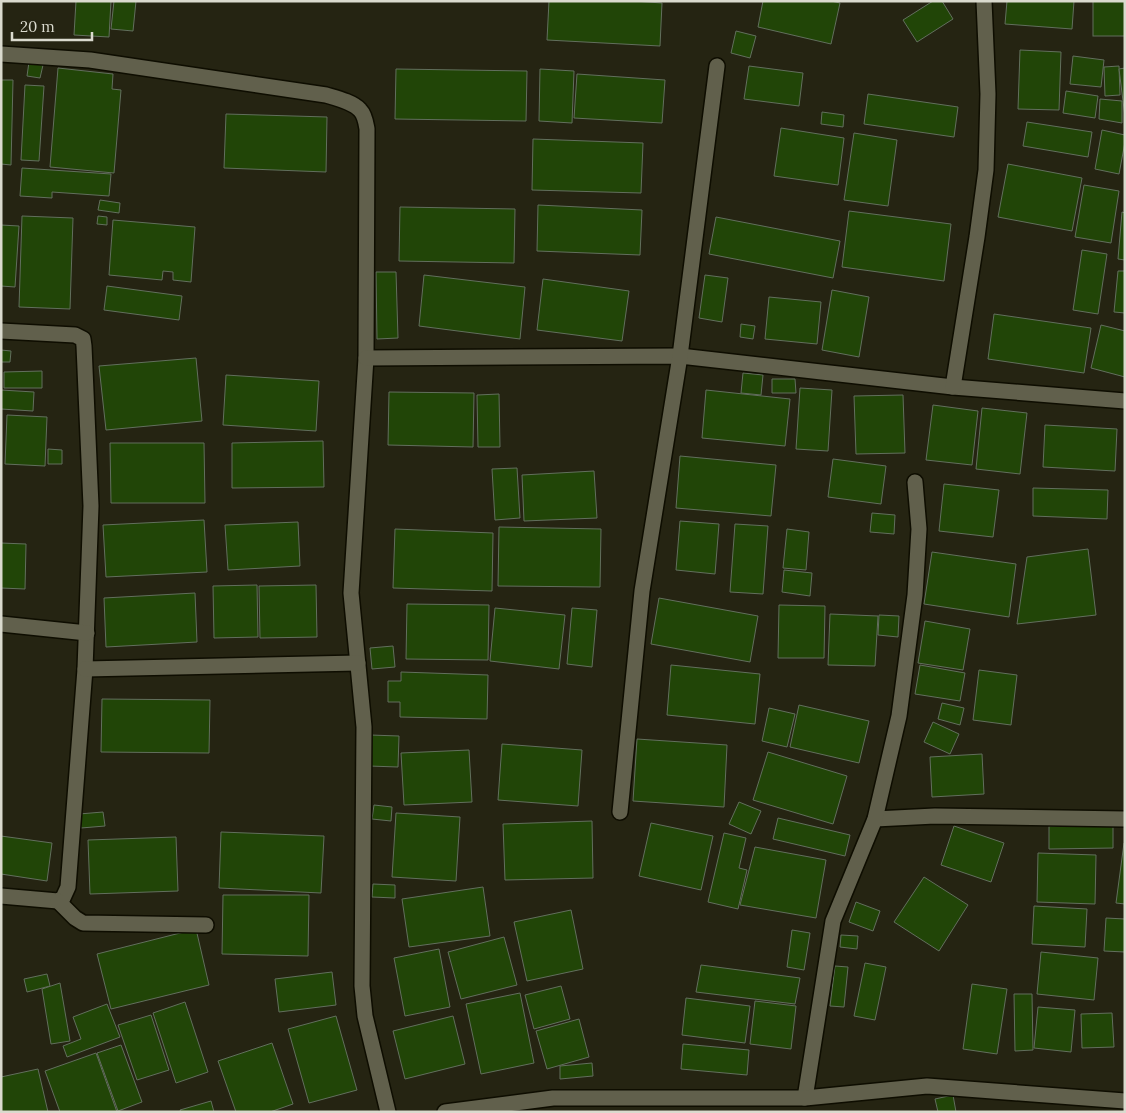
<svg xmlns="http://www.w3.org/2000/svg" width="1126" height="1113" viewBox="0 0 1126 1113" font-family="Lora,serif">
<rect width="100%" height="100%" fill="#252412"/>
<g fill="#214507" stroke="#626f5d">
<path d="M76,1H111L109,37L74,35Z"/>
<path d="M114,1H136L133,31L111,29Z"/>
<path d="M549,1H634L662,3L660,46L547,40Z"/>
<path d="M763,1H831L840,3L831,44L758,27Z"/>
<path d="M933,1H942L953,19L917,42L903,20Z"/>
<path d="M1007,1H1074L1072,29L1005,24Z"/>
<rect x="1093" y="1" width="32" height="35"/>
<path d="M736,31L756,36L750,58L731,53Z"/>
<path d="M1020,50L1061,52L1059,110L1018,109Z"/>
<path d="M1073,56L1104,60L1101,87L1070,84Z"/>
<path d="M29,62L43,65L40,78L27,76Z"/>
<path d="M749,66L803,73L799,106L744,99Z"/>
<path d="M1119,66L1120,95L1105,96L1104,67Z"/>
<path d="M58,68L113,74L112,89L121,90L114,173L50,167Z"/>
<path d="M1125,68V117L1119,69Z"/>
<path d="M396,69L527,71L526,121L395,119Z"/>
<path d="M540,69L574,71L572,123L539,121Z"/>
<path d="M577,74L665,80L662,123L574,118Z"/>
<path d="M1,80H13L11,165L1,164Z"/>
<path d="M25,85L44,86L39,161L21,160Z"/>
<path d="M1066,91L1098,96L1095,118L1063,113Z"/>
<path d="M868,94L958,107L954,137L864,124Z"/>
<path d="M1100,99L1122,101V123L1099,119Z"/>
<path d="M822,112L844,115L843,127L821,124Z"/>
<path d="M226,114L327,117L326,172L224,168Z"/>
<path d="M1027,122L1092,132L1088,157L1023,146Z"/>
<path d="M781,128L844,138L838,185L774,176Z"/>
<path d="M1102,130L1125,135V142L1119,174L1095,169Z"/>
<path d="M854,133L897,140L888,206L844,200Z"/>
<path d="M533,139L643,143L641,193L532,190Z"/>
<path d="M1008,164L1082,178L1072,231L998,217Z"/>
<path d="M22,168L111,174L109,196L52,192V198L20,196Z"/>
<path d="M1084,185L1119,191L1111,243L1075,237Z"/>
<path d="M100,200L120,203L119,213L98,210Z"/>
<path d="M538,205L642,210L640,255L537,251Z"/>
<path d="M400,207L515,209L514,263L399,261Z"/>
<path d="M849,211L951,224L944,281L842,267Z"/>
<path d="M1122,212L1125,213V260L1118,259Z"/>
<path d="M22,216L73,218L70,309L19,307Z"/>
<path d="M98,216L107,217V225L97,224Z"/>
<path d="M716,217L840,241L833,278L709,254Z"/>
<path d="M113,220L195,227L191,282L173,280V272L163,271L162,280L109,275Z"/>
<path d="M1,225L19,226L15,287L1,286Z"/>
<path d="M1082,250L1107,254L1098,314L1073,310Z"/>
<path d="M1118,271H1125V313L1114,312Z"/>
<path d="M376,272H396L398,338L377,339Z"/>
<path d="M424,275L525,287L520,339L419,326Z"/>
<path d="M705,275L728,278L722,322L699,318Z"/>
<path d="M543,279L629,291L622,341L537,330Z"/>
<path d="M107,286L182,296L179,320L104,310Z"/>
<path d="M832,290L869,297L859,357L822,350Z"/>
<path d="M769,297L821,302L817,344L765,339Z"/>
<path d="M994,314L1091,328L1084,373L988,359Z"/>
<path d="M741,324L755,326L753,339L740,337Z"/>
<path d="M1101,325L1125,331V377L1091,368Z"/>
<path d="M1,350L11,351L10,362H1Z"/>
<path d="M196,358L202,421L106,430L99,366Z"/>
<path d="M42,371V388H4V372Z"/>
<path d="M743,373L763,375L761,395L741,393Z"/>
<path d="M226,375L319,381L316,431L223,425Z"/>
<path d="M772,379H795L796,393H772Z"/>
<path d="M800,388L832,390L828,451L796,449Z"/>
<path d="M1,390L34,392L33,411L1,409Z"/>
<path d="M706,390L790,399L785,446L702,438Z"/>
<path d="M389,392L474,393L473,447L388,445Z"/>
<path d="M499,394L500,447H478L477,395Z"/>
<path d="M903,395L905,453L856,454L854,396Z"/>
<path d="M933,405L978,411L972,465L926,460Z"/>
<path d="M982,408L1027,413L1020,474L976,469Z"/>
<path d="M7,415L47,417L45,466L5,464Z"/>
<path d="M1045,425L1117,429L1115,471L1043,467Z"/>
<path d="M323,441L324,487L232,488V443Z"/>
<path d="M110,443H204L205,503H111Z"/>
<path d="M48,449L62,450V464H48Z"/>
<path d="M680,456L776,465L771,516L676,508Z"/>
<path d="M833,459L886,466L881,504L828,497Z"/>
<path d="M517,468L520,518L495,520L492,469Z"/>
<path d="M594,471L597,518L524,521L522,475Z"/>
<path d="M944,484L999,490L993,537L939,531Z"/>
<path d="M1033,488L1108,490L1107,519L1033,516Z"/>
<path d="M872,513L895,515L894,534L870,532Z"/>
<path d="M204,520L207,572L106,577L103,525Z"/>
<path d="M680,521L719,524L715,574L676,570Z"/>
<path d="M298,522L300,566L228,570L225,525Z"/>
<path d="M735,524L768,526L763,594L730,592Z"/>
<path d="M499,527L601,529L600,587L498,586Z"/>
<path d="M395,529L493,533L492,591L393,588Z"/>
<path d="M787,529L809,532L806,570L783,568Z"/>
<path d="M1,543L26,544L25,589L1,588Z"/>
<path d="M1088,549L1096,615L1017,624L1027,557Z"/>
<path d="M932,552L1016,564L1009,617L924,604Z"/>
<path d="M784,570L812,573L810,596L782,592Z"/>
<path d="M257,585L258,637L214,638L213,586Z"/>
<path d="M316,585L317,637L260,638L259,586Z"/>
<path d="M195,593L197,642L106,647L104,598Z"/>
<path d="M659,598L758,616L750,662L651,644Z"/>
<path d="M407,604L489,605L488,660L406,659Z"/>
<path d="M779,605L825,606L824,658H778Z"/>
<path d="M495,608L565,615L559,669L490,661Z"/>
<path d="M572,608L597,610L592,667L567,664Z"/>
<path d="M830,614L878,616L875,666L828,665Z"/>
<path d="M879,615L899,616L898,637L878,635Z"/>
<path d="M925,621L970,629L963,670L918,663Z"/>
<path d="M393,646L395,667L372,669L370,648Z"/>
<path d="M671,665L760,674L755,724L667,715Z"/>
<path d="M920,665L965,673L960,701L915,694Z"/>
<path d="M979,670L1017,675L1011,725L973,720Z"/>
<path d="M401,672L488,675L487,719L400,717V702H388V681H401Z"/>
<path d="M102,699L210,700L209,753L101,752Z"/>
<path d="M942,703L964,708L960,725L938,719Z"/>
<path d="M799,705L869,721L859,763L790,747Z"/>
<path d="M769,708L795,714L787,747L762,741Z"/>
<path d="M933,722L959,734L950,754L924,742Z"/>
<path d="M370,735L399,736L398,767L369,766Z"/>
<path d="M637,739L727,745L724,807L633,801Z"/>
<path d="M502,744L582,750L578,806L498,800Z"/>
<path d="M469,750L472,802L404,805L401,753Z"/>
<path d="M768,752L847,776L833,824L753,800Z"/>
<path d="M982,754L984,794L932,797L930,757Z"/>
<path d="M739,802L761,811L751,834L729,824Z"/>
<path d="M374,805L392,807L391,821L372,819Z"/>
<path d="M103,812L105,826L81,828L79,814Z"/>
<path d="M396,813L460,817L456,881L392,877Z"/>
<path d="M778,818L850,835L845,856L773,839Z"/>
<path d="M592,821L593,878L505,880L503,824Z"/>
<path d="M651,823L713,836L701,890L639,876Z"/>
<path d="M1113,825V848L1049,849V826Z"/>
<path d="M954,826L1004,843L991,882L941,865Z"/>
<path d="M221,832L324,836L321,893L219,888Z"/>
<path d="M724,833L746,838L739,868L747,870L738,909L708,902Z"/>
<path d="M1,836L52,843L47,881L1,874Z"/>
<path d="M176,837L178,891L90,894L88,840Z"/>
<path d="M1124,843L1125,844V904L1116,903Z"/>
<path d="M755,847L826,860L816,918L740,905Z"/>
<path d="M1038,853L1096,855L1095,904L1037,902Z"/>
<path d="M924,877L968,905L939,951L894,922Z"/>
<path d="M373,884L395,885V898L372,897Z"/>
<path d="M483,887L490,936L409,947L402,899Z"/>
<path d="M223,895H309L308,956L222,954Z"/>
<path d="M856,902L880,911L873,931L849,922Z"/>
<path d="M1034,906L1087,909L1085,947L1032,944Z"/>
<path d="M571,910L583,969L527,981L514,922Z"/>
<path d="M1106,918L1125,919V952L1104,951Z"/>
<path d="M196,929L209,985L111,1009L97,954Z"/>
<path d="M792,930L810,933L804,970L787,967Z"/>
<path d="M841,935L858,936L857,949L840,947Z"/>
<path d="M504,937L517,985L461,999L448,952Z"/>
<path d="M439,949L450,1007L405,1016L394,958Z"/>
<path d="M1041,952L1098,958L1094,1000L1037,994Z"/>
<path d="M865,963L886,967L875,1020L854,1016Z"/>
<path d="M701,965L800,978L795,1004L696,992Z"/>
<path d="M835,966L848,967L844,1007L830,1006Z"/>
<path d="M332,972L336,1005L279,1012L275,979Z"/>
<path d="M47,974L50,986L27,992L24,979Z"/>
<path d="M60,983L70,1041L51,1044L42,989Z"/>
<path d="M972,984L1007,989L997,1054L963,1049Z"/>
<path d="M561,986L570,1019L534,1029L525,995Z"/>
<path d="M520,993L534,1063L481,1074L466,1004Z"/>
<path d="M1014,994H1032L1033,1050L1015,1051Z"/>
<path d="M686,998L750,1006L745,1043L682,1035Z"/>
<path d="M755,1001L796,1006L791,1049L750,1044Z"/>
<path d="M185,1002L208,1072L176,1083L153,1013Z"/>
<path d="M107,1004L120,1037L67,1057L63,1046L81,1039L73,1017Z"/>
<path d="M1038,1007L1075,1010L1071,1052L1034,1048Z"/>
<path d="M1112,1013L1114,1047L1082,1048L1081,1014Z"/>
<path d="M151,1015L169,1070L137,1080L118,1025Z"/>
<path d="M336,1016L357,1090L309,1103L288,1029Z"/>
<path d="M453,1016L465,1064L405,1079L393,1031Z"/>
<path d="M579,1019L589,1057L547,1069L536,1031Z"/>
<path d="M272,1043L293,1104L270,1112H236L218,1061Z"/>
<path d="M683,1044L749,1050L747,1075L681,1069Z"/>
<path d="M121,1045L142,1102L118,1111L97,1053Z"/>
<path d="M96,1053L117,1112H60L45,1071Z"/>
<path d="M592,1063L593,1076L560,1079V1066Z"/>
<path d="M38,1069L48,1112H1V1077Z"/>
<path d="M953,1095L956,1112H938L935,1099Z"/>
<path d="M211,1101L214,1112H181L180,1110Z"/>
</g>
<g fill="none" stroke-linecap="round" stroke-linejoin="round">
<g stroke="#0e0d00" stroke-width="18">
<g id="street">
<path d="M1,54L90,60L326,95C336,98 353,102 360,110C365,115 366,123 367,129L366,358L351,593L364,727L362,986L365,1016L388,1112"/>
<path d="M1,331L75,335L83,339L84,346L91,506L85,669L68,887L63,898L58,901L1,896"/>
<path d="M366,358L680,356L953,387L1125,401"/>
<path d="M953,387L977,237L986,170L988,94L984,1"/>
<path d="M1,624L87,633"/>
<path d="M85,669L358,663"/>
<path d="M620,812L642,591L680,356L717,66"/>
<path d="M875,819L935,816L1125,819"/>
<path d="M58,901L75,918L83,923L206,925"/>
<path d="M805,1098L833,921L875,819L899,716L915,595L919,529L915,482"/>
<path d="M445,1112L553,1098H805L927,1086L1125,1101"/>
</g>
</g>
<use href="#street" stroke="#61604c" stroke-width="15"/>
</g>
<rect width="1126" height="1113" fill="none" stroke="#dadace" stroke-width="5"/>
<path d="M12 32v8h80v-8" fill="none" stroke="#dadace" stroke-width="2.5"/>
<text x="20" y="32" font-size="15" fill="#dadace" stroke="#252412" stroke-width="4" paint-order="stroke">20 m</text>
</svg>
